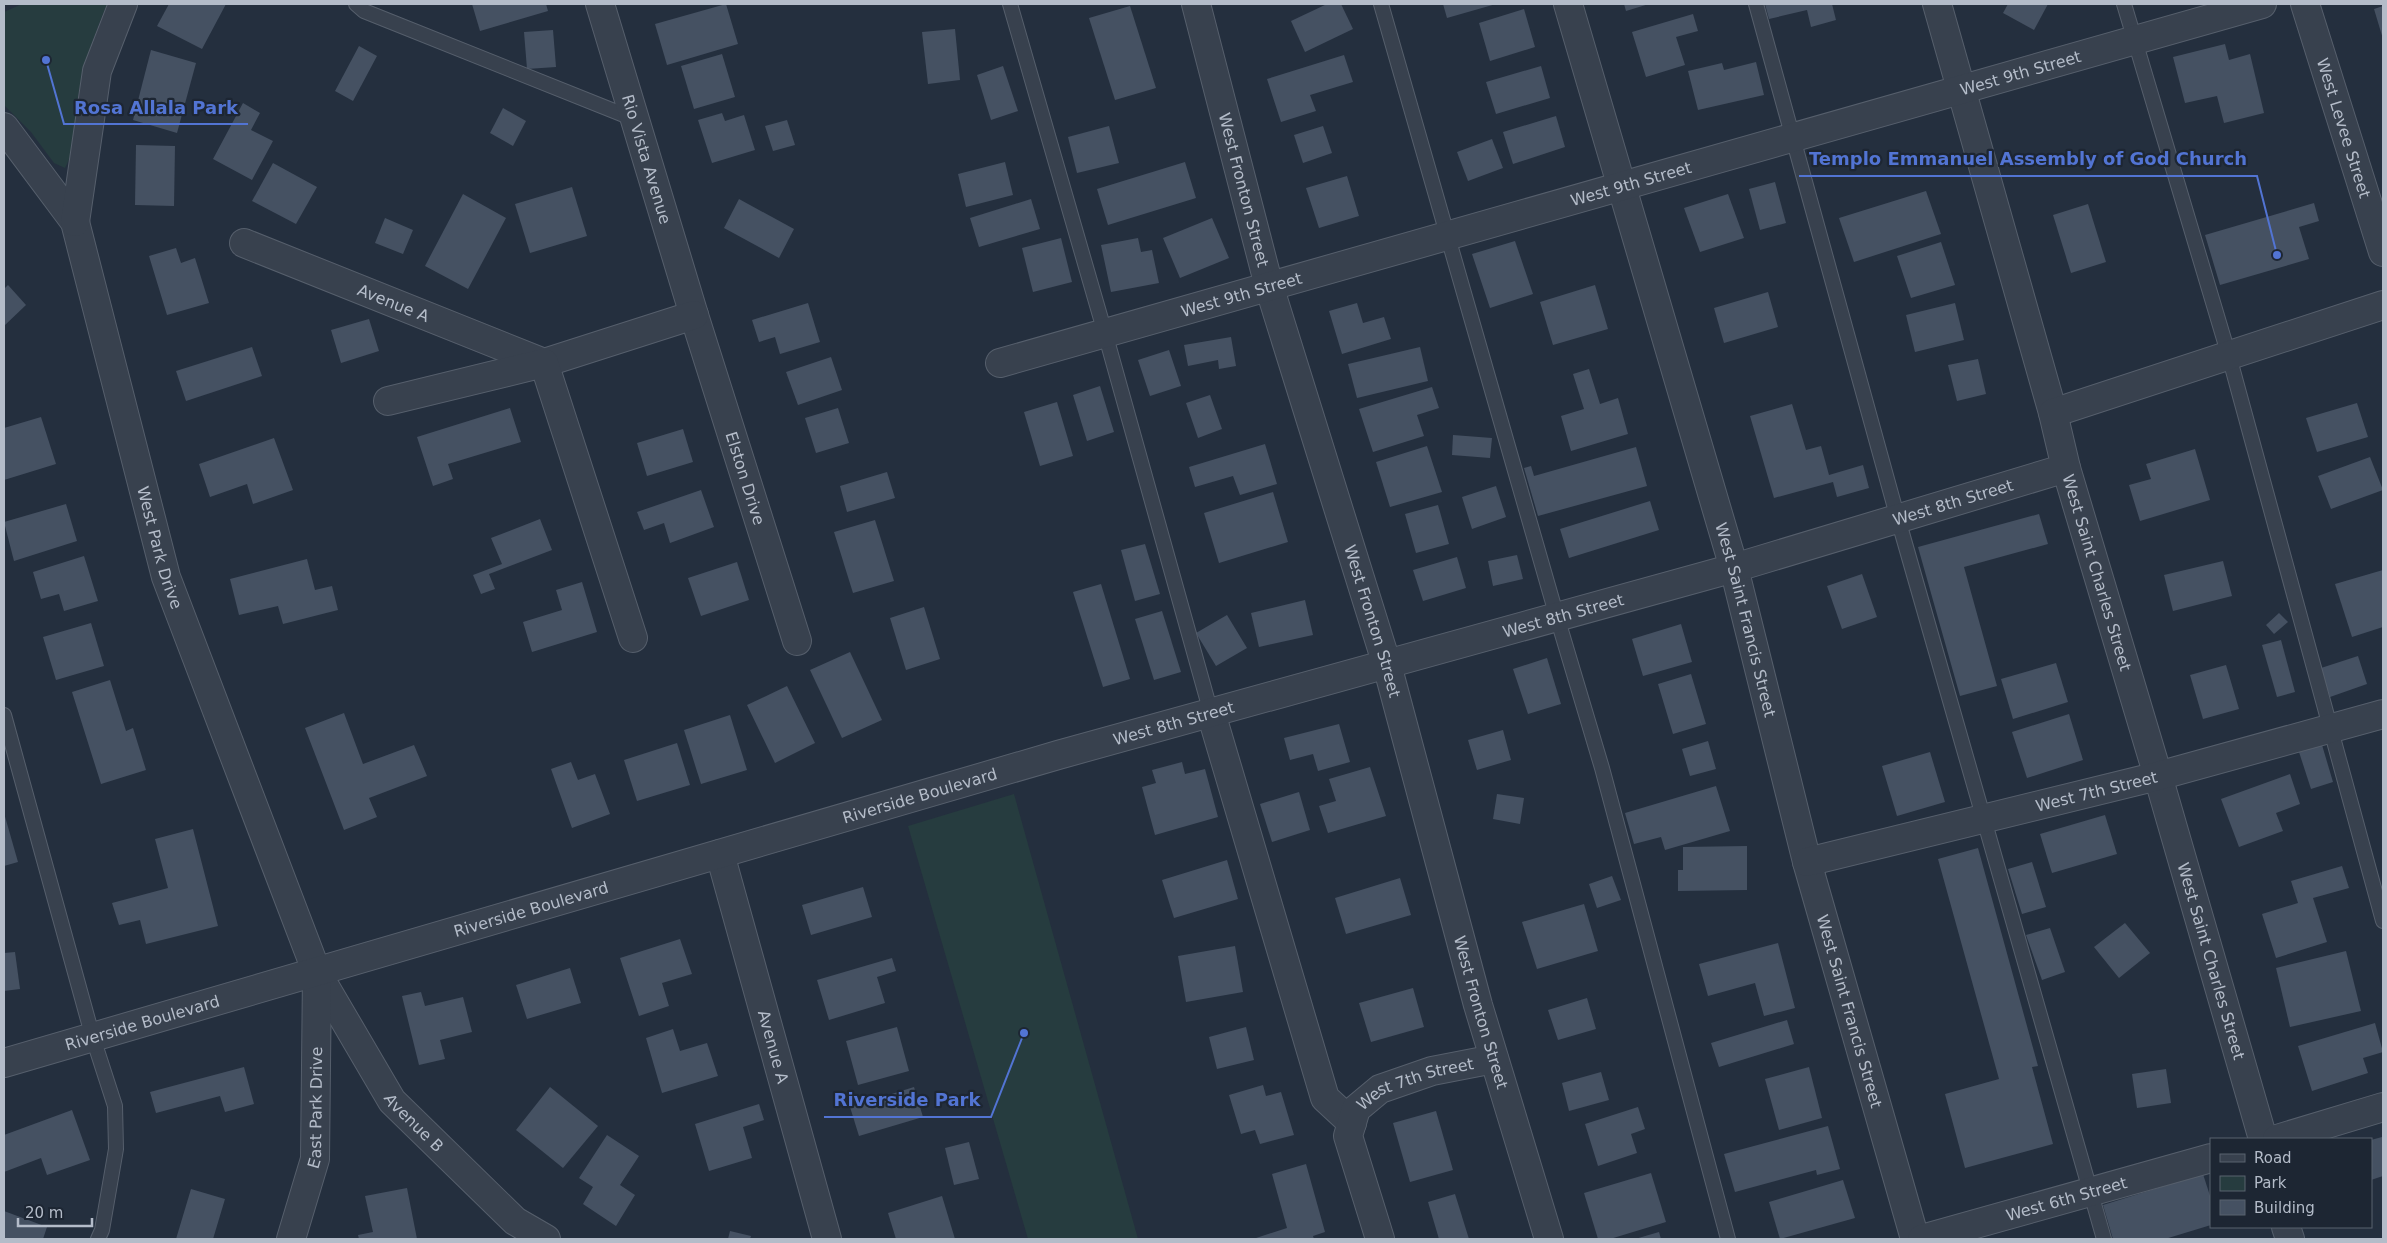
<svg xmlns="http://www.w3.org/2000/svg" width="2387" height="1243" viewBox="0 0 2387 1243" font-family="'DejaVu Sans',sans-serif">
<rect width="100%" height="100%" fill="#242f3e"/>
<g fill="#263c3f">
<path d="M22,4H107C95,33 83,66 78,97C74,120 77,147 65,168L54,163L31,132L4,105V12Z"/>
<path d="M1014,794L1138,1239H1028L908,826Z"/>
</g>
<g fill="#455162">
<path d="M169,4H226L202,49L157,26Z"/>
<path d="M472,4H546L548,11L480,31Z"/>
<path d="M726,4L738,44L667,65L655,24Z"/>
<path d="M1327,4H1341L1353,29L1305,52L1291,21Z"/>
<path d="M1443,4H1496L1447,18Z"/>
<path d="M1624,4H1649L1626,11Z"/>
<path d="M1765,4H1832L1836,20L1811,27L1807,10L1769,19Z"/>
<path d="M2008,4H2048L2034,30L2003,13Z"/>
<path d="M1130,6L1156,88L1115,100L1089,18Z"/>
<path d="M2383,6V39L2374,9Z"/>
<path d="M1524,9L1535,47L1490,61L1479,23Z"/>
<path d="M1693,14L1698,31L1676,37L1685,65L1646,77L1632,32Z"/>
<path d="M955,29L960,80L928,84L922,32Z"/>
<path d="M553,30L556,67L527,69L524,32Z"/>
<path d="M2225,44L2229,60L2250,54L2264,113L2224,123L2217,96L2185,103L2173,57Z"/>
<path d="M359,46L377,56L353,101L335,91Z"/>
<path d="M151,50L196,63L177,133L133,120Z"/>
<path d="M722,54L735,97L694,109L681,66Z"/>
<path d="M1344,55L1353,82L1310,95L1316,111L1281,122L1267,79Z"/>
<path d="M1756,62L1764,95L1698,110L1688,71L1722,63L1724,70Z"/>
<path d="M1003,66L1018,111L991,120L977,75Z"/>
<path d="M1541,66L1550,98L1496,114L1486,82Z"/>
<path d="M243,103L260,113L251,130L273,141L252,180L213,159Z"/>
<path d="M503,108L526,121L513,146L490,133Z"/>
<path d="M722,113L725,121L744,115L755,150L712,163L698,120Z"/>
<path d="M1556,116L1565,147L1513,164L1503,132Z"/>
<path d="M787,120L795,145L773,151L765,126Z"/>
<path d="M1109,126L1119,163L1077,173L1068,137Z"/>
<path d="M1323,126L1332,153L1303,163L1294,135Z"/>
<path d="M1492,139L1503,168L1468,181L1457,152Z"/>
<path d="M136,145L175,146L174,206L135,205Z"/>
<path d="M1005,162L1013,195L966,207L958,174Z"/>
<path d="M1185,162L1196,198L1108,225L1097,189Z"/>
<path d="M273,163L317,187L296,224L252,201Z"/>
<path d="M1347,176L1359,216L1319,228L1306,188Z"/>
<path d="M1775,182L1786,223L1760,230L1749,189Z"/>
<path d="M572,187L587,236L530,253L515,204Z"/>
<path d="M1926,191L1941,234L1854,262L1839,218Z"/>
<path d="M463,194L506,218L468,289L425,266Z"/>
<path d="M1728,194L1744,238L1700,252L1684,208Z"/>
<path d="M739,199L794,229L779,258L724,228Z"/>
<path d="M1031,199L1040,229L979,247L970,218Z"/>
<path d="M2314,203L2319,221L2299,227L2309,259L2220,285L2205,235Z"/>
<path d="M2088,204L2106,262L2071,273L2053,215Z"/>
<path d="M385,218L413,230L403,254L375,243Z"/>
<path d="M1212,218L1229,258L1180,278L1163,238Z"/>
<path d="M1061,238L1072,282L1033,292L1022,248Z"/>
<path d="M1138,238L1141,252L1152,250L1159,283L1111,292L1101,245Z"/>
<path d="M1515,241L1533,294L1490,308L1472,254Z"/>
<path d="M1941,242L1955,285L1911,298L1897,256Z"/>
<path d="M176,248L181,263L195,258L209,303L167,315L149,256Z"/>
<path d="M8,285L26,305L4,326V289Z"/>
<path d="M1595,285L1608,329L1553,345L1540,302Z"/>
<path d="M1768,292L1778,327L1724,343L1714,308Z"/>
<path d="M808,303L820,342L780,354L775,337L759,342L752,320Z"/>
<path d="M1357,303L1363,323L1384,317L1391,339L1342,354L1329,311Z"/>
<path d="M1955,303L1964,340L1915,352L1906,315Z"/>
<path d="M369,319L379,351L341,363L331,330Z"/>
<path d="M1231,337L1236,366L1219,369L1218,360L1188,366L1184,345Z"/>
<path d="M252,347L262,376L186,401L176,371Z"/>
<path d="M1420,347L1428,381L1357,398L1348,364Z"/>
<path d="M1169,350L1181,386L1150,396L1138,360Z"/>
<path d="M831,357L842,390L798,405L786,372Z"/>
<path d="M1978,359L1986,394L1957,401L1948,365Z"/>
<path d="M1589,369L1600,404L1618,398L1628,434L1571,451L1561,416L1584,409L1573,374Z"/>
<path d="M1100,386L1114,432L1087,441L1073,395Z"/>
<path d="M1432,387L1439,408L1417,415L1424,436L1373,452L1359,409Z"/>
<path d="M1210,395L1222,429L1198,438L1186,403Z"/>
<path d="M1057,402L1073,456L1040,466L1024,412Z"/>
<path d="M2357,403L2368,437L2317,452L2306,418Z"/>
<path d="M1792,404L1806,450L1821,446L1829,475L1863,465L1869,488L1837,497L1833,482L1774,498L1750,416Z"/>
<path d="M510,408L521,442L448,464L453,479L433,486L417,437Z"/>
<path d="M838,408L849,443L816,453L805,418Z"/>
<path d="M41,417L56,464L4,480V428Z"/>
<path d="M683,429L693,462L647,476L637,443Z"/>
<path d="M1453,435L1492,438L1490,458L1452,455Z"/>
<path d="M274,438L293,490L253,504L247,484L210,497L199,464Z"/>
<path d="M1265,444L1277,484L1240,495L1233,476L1195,487L1189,467Z"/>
<path d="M1427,446L1442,492L1390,507L1376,462Z"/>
<path d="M1636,447L1647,486L1538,516L1524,468L1531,466L1534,476Z"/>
<path d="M2195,449L2210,500L2140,521L2129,485L2151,479L2146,464Z"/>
<path d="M2370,457L2383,490L2331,509L2318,476Z"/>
<path d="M887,472L895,498L847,512L840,486Z"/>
<path d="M1496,486L1506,517L1472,529L1462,497Z"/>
<path d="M701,490L714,527L670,543L664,523L644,530L637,512Z"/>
<path d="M1273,492L1288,542L1219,563L1204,513Z"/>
<path d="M1650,501L1659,530L1569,558L1560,529Z"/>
<path d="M66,504L77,541L14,561L4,522Z"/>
<path d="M1438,505L1449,544L1416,553L1405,514Z"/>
<path d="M2039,514L2048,544L1964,567L1997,686L1960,696L1918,547Z"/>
<path d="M540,519L552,550L489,574L495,589L481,594L473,575L502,564L491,538Z"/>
<path d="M875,520L894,581L853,593L834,532Z"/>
<path d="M1145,544L1160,594L1135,601L1121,550Z"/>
<path d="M1517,555L1523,579L1493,586L1488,561Z"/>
<path d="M84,556L98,601L64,611L59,594L41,599L33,572Z"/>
<path d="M1457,557L1466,588L1423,601L1413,570Z"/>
<path d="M307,559L315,590L332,586L338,610L283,624L278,606L239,615L230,579Z"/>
<path d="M2223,561L2232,596L2173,611L2164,575Z"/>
<path d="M737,562L749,600L701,616L688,578Z"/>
<path d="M2383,570V627L2352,637L2335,584Z"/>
<path d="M1862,574L1877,617L1842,629L1827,586Z"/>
<path d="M582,582L597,632L532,652L523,622L562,610L556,590Z"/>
<path d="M1101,584L1130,679L1103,687L1073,592Z"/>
<path d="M1305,600L1313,635L1259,647L1251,613Z"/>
<path d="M924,607L940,659L906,670L890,618Z"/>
<path d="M1162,611L1181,672L1154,680L1135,619Z"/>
<path d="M2279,613L2288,622L2274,634L2266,625Z"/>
<path d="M1227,615L1247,648L1216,666L1196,633Z"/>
<path d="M91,623L104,666L56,680L43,637Z"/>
<path d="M1681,624L1692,662L1643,676L1632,639Z"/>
<path d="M2281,640L2295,692L2277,697L2262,645Z"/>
<path d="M850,652L882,720L842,738L810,670Z"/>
<path d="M2358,656L2367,684L2330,697L2321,668Z"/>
<path d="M1547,658L1561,704L1528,714L1513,669Z"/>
<path d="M2056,663L2068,702L2013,719L2001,679Z"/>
<path d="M2226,665L2239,709L2203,719L2190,675Z"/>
<path d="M1691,674L1706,724L1673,734L1658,684Z"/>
<path d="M110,680L126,731L133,728L146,770L101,784L72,692Z"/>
<path d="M787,686L815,743L775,763L747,705Z"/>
<path d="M344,713L363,764L414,745L427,776L369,798L377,817L344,830L305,728Z"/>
<path d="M2069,714L2083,760L2027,778L2012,732Z"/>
<path d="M730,715L747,770L701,784L684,730Z"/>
<path d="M1339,724L1350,762L1318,771L1313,754L1290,760L1284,738Z"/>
<path d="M1503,730L1511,760L1477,770L1468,740Z"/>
<path d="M1708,741L1716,769L1690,776L1682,749Z"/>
<path d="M677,743L690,785L637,801L624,760Z"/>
<path d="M2322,745L2333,782L2311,789L2299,752Z"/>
<path d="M1930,752L1945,802L1897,816L1882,766Z"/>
<path d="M571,762L578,780L595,774L610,814L572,828L551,769Z"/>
<path d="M1182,762L1185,774L1205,769L1218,817L1155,835L1142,787L1156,783L1152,770Z"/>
<path d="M1370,767L1386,816L1328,833L1319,806L1336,801L1329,779Z"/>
<path d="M2290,774L2300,804L2276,813L2283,831L2239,847L2221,799Z"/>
<path d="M1716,786L1730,831L1665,850L1661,837L1634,844L1625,813Z"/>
<path d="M1299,792L1310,830L1272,842L1260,804Z"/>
<path d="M1497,794L1524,798L1520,824L1493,819Z"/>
<path d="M4,813L18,862L4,866Z"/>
<path d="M2105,815L2117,854L2052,873L2040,834Z"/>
<path d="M193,829L218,926L146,944L140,920L119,925L112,903L168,888L155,839Z"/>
<path d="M1747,846V890L1678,891V870H1683V847Z"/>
<path d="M1978,848L2038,1066L2032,1067L2053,1144L1965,1168L1945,1094L1999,1079L1938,859Z"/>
<path d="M1227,860L1238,899L1174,918L1162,880Z"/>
<path d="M2032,862L2046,907L2022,914L2008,869Z"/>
<path d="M2342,866L2349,888L2313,898L2327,942L2276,958L2262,914L2298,903L2291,881Z"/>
<path d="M1612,876L1621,900L1597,908L1589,884Z"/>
<path d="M1400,878L1411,915L1346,934L1335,898Z"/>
<path d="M863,887L872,917L811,935L802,905Z"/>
<path d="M1584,904L1598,951L1537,969L1522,922Z"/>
<path d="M2125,923L2150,953L2119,978L2094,947Z"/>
<path d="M2050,928L2065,972L2042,980L2026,935Z"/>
<path d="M680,939L692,974L662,983L669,1006L639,1016L620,958Z"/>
<path d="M1778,943L1795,1008L1764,1016L1755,983L1708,996L1699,964Z"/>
<path d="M1235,946L1243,992L1186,1002L1178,956Z"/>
<path d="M2346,951L2361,1011L2290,1027L2276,968Z"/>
<path d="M15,952L20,989L4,991V953Z"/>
<path d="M892,958L896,971L877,977L885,1003L829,1020L817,980Z"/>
<path d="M570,968L581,1003L527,1019L516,985Z"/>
<path d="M1413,988L1424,1027L1371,1042L1359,1003Z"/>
<path d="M421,992L425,1006L463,997L472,1032L440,1040L445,1059L419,1065L402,996Z"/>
<path d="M1587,998L1596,1029L1558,1040L1548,1010Z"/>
<path d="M1787,1020L1794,1044L1719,1067L1711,1043Z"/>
<path d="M2375,1023L2383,1052L2363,1058L2368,1073L2312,1091L2298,1046Z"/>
<path d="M897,1027L909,1071L858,1085L846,1041Z"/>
<path d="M1246,1027L1254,1060L1217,1069L1209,1037Z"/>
<path d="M673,1029L680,1051L707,1043L718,1076L662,1093L646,1038Z"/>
<path d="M244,1067L254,1104L225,1112L220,1096L156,1113L150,1092Z"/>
<path d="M1809,1067L1822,1118L1779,1130L1765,1079Z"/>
<path d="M2166,1069L2171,1103L2137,1108L2132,1074Z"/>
<path d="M1601,1072L1609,1100L1569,1111L1562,1083Z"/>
<path d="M1263,1085L1266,1096L1281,1092L1294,1135L1260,1144L1255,1130L1241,1134L1229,1095Z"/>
<path d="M550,1087L598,1126L563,1168L516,1130Z"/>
<path d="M914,1087L923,1117L859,1136L850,1107Z"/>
<path d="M759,1104L764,1120L743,1127L752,1158L709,1171L695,1124Z"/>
<path d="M1638,1107L1645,1129L1631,1134L1637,1153L1598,1166L1585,1124Z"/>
<path d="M72,1110L90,1160L47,1175L41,1158L4,1172V1135Z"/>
<path d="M1436,1111L1453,1170L1410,1182L1393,1123Z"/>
<path d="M1828,1126L1840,1169L1817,1175L1816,1170L1735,1192L1724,1154Z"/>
<path d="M607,1135L639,1156L620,1185L635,1195L616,1226L583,1204L593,1187L579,1178Z"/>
<path d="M2382,1137L2383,1176L2371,1180V1140Z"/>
<path d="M969,1142L979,1179L954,1185L945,1148Z"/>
<path d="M1306,1164L1325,1232L1313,1236L1314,1239H1253L1287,1228L1272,1174Z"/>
<path d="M1651,1173L1666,1222L1610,1239H1598L1584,1193Z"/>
<path d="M2203,1174L2211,1199V1225L2165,1239H2113L2103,1205Z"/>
<path d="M1843,1180L1855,1218L1780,1239L1769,1202Z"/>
<path d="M407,1188L417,1239H359L358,1235L373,1232L365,1196Z"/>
<path d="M191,1189L225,1199L213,1239H176Z"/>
<path d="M1455,1194L1469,1239H1439L1428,1202Z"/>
<path d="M942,1196L955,1239H896L888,1213Z"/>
<path d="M4,1211L47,1227L43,1239H4Z"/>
<path d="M730,1231L751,1236L750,1239H728Z"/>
<path d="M1659,1232L1661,1239H1635Z"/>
</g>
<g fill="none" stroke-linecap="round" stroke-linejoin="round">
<g stroke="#565f6c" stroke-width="16">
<g id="service">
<path d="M356,4L364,11L634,119"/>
<path d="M1010,4L1105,333L1211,713"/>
<path d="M1381,4L1557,617L1602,768L1728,1239"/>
<path d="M1756,4L1898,519L2104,1239"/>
<path d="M2124,4L2229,356L2383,921"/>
<path d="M4,715L93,1038L115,1106L116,1149L102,1230L98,1239"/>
</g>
</g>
<g stroke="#565f6c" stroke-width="30">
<g id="minor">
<path id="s1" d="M600,4L694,315L797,641"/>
<path id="s2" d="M1196,4L1269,286L1387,665L1478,1005L1549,1239"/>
<path id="s3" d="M1568,4L1734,568L1807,862L1915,1239"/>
<path d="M1937,4L2053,413"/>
<path id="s4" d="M2305,4L2383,252"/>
<path id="s5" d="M4,127L75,222L166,577L317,973L392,1101L515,1221L546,1239"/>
<path d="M75,222L97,71L123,4"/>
<path id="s6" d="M244,243L544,363L694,315"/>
<path id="s7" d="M1000,363L2262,4"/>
<path d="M388,401L544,363L633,638"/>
<path id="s8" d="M2066,468L2158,776L2263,1139"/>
<path d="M1211,713L1325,1098L1352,1123"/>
<path id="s9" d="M720,854L827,1239"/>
<path id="s10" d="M1807,862L2158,776L2383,714"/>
<path d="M2277,1139L2383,1107"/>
<path d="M2286,1227L2290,1239"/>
<path id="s11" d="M291,1239L315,1159L317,973"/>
<path id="s12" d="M1380,1239L1348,1136L1356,1109L1380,1089L1432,1071L1494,1059"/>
<path id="s13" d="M1922,1239L2211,1158"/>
</g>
</g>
<g stroke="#565f6c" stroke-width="30">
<g id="tertiary">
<path id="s14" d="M4,1063L1058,755L1734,568L2066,468L2053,413L2383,305"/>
</g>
</g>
<use href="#service" stroke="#38414e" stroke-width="14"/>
<use href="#minor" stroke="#38414e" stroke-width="28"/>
<use href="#tertiary" stroke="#38414e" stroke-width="28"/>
</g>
<g text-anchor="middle" stroke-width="4.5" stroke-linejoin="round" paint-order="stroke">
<g font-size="16" fill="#b4bcc9" stroke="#1d2633">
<text dy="6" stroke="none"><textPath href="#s7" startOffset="1061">West 9th Street</textPath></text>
<text dy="6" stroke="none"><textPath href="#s4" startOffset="130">West Levee Street</textPath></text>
<text dy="6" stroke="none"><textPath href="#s1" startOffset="162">Rio Vista Avenue</textPath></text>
<text dy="6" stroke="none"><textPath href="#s7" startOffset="656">West 9th Street</textPath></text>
<text dy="6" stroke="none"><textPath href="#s2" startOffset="192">West Fronton Street</textPath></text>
<text dy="6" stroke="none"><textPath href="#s7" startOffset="251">West 9th Street</textPath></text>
<text dy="6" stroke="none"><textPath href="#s6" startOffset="161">Avenue A</textPath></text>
<text dy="6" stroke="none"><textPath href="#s1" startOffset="496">Elston Drive</textPath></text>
<text dy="6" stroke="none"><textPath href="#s14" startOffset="2028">West 8th Street</textPath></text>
<text dy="6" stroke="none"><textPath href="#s5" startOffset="455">West Park Drive</textPath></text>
<text dy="6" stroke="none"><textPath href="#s8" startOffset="109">West Saint Charles Street</textPath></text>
<text dy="6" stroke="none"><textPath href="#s14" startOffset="1622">West 8th Street</textPath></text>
<text dy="6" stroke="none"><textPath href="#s3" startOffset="641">West Saint Francis Street</textPath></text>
<text dy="6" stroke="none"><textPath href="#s2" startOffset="642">West Fronton Street</textPath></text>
<text dy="6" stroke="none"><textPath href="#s14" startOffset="1218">West 8th Street</textPath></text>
<text dy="6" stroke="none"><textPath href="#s10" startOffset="298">West 7th Street</textPath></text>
<text dy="6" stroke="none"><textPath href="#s14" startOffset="954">Riverside Boulevard</textPath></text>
<text dy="6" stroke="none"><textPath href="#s14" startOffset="549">Riverside Boulevard</textPath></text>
<text dy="6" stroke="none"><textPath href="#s8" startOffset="514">West Saint Charles Street</textPath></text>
<text dy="6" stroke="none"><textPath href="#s2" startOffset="1048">West Fronton Street</textPath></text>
<text dy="6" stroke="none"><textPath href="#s3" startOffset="1046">West Saint Francis Street</textPath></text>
<text dy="6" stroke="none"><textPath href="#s14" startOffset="144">Riverside Boulevard</textPath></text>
<text dy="6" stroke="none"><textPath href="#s9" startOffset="200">Avenue A</textPath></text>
<text dy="6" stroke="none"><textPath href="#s12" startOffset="202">West 7th Street</textPath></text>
<text dy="6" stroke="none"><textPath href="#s11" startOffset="135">East Park Drive</textPath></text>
<text dy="6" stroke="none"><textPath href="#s5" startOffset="1088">Avenue B</textPath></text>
<text dy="6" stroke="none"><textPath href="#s13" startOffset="150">West 6th Street</textPath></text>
</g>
</g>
<path fill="none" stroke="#5274d3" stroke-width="2" d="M46 60L64 124H248M2277 255L2257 176H1799M1024 1033L991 1117H824"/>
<g fill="#5274d3" stroke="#1d2633" stroke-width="2">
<circle cx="46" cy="60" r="5"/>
<circle cx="2277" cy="255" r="5"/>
<circle cx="1024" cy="1033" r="5"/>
</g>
<g font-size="18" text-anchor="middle" font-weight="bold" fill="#5274d3" stroke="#1d2633" stroke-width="4.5" stroke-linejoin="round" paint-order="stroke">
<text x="156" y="114">Rosa Allala Park</text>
<text x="2028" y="165">Templo Emmanuel Assembly of God Church</text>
<text x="907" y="1106">Riverside Park</text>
</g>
<rect width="2387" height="1243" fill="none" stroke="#b4bcc9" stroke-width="10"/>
<rect x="2210" y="1138" width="162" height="90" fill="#1d2633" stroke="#59626f"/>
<rect x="2220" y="1154" width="25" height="8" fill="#38414e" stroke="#59626f"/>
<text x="2254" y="1163" font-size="15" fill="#b4bcc9">Road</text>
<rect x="2220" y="1176" width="25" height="15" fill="#263c3f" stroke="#59626f"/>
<text x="2254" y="1188" font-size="15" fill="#b4bcc9">Park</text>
<rect x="2220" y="1200" width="25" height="15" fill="#455162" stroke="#59626f"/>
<text x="2254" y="1213" font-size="15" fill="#b4bcc9">Building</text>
<path d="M18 1218v8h74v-8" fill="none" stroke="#b4bcc9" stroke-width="2.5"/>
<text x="25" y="1218" font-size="15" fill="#b4bcc9" stroke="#1d2633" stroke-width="4" paint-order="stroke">20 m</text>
</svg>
